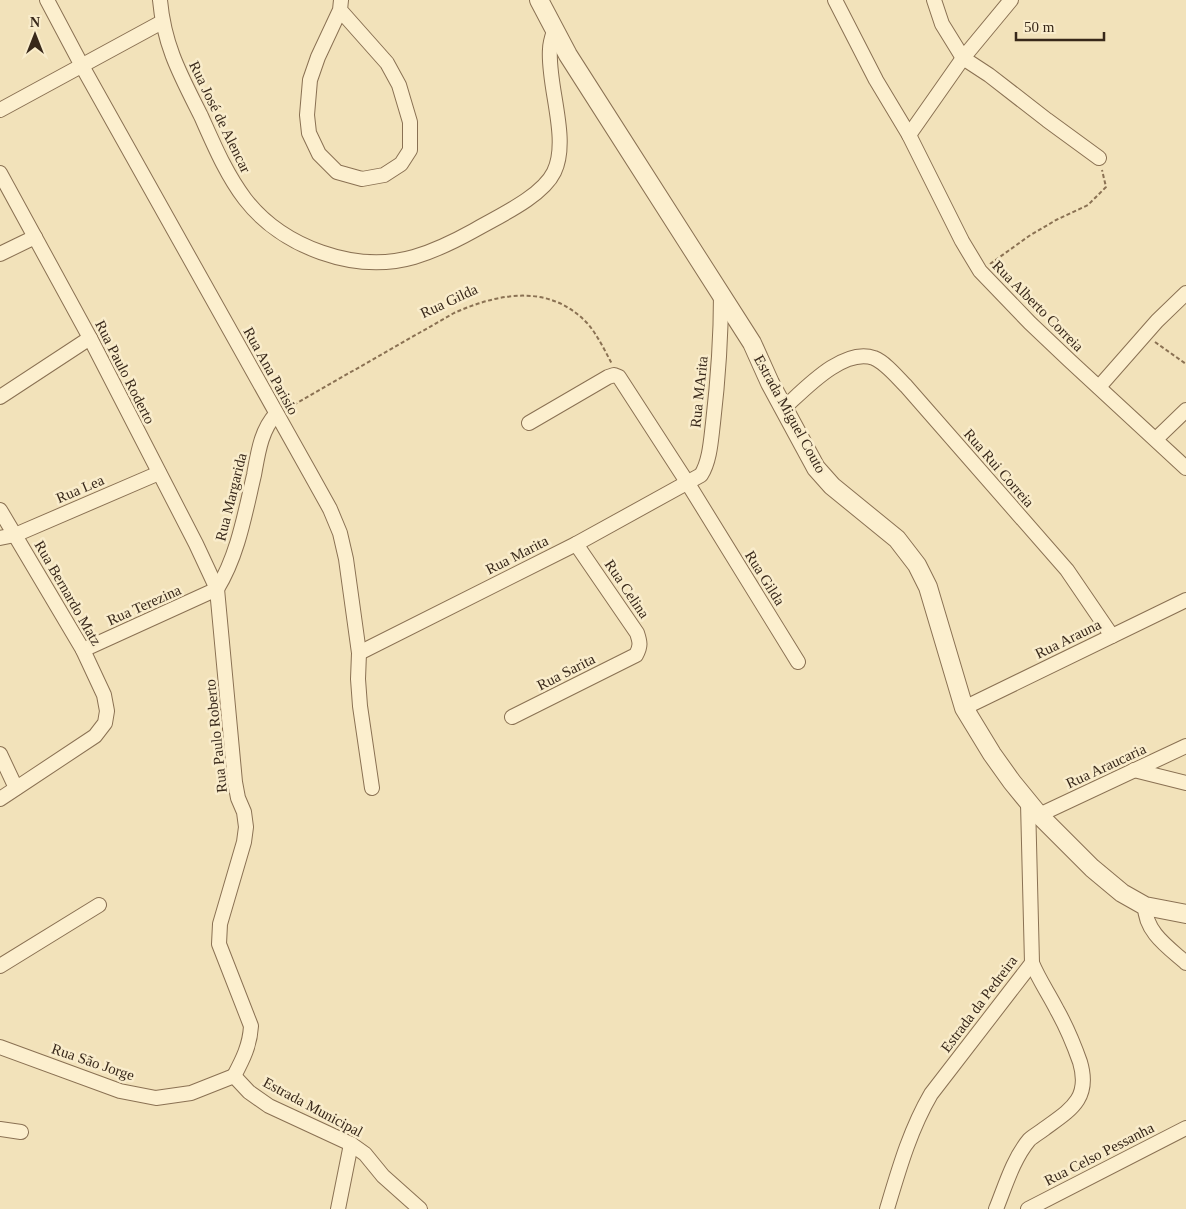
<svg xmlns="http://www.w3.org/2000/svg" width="1186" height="1209" viewBox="0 0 1186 1209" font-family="Georgia,serif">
<rect width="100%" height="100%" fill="#f2e2ba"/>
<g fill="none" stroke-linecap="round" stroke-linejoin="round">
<g stroke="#8a7153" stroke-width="16">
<g id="minor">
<path d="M47,0L82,66L310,473L330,509L340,533L346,559L359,653L358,679L360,706L372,788"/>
<path d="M160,0C164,46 181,76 201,116C214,145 226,174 245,199C282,247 355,274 414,257C434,251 455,241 473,231C497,217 542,197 554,172C570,139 547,85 550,49C550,43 552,37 554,31"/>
<path d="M835,0L876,80L909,135L962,241L980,271L1030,323L1069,360L1186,468"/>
<path d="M934,0L942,24L963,58L989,75L1047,120L1099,158"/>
<path d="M340,10L387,63L399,85L410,122V150L401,164L384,175L362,179L337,172L319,154L309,133L307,115L310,80L318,57L340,10L341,0"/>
<path d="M0,110L162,22"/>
<path d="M909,135L963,58L1011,0"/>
<path d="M0,173L90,338L196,544L217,589L235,782L238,798L244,812L246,827L244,842L220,924L219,944L251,1026C250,1045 243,1059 234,1076"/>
<path d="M0,254L35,237"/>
<path d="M1099,387L1157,321L1186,293"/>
<path d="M0,397L90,338"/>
<path d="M784,408C804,390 843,347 874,358C886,363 897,377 906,386L1067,570L1112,636"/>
<path d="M529,423L608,377L614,375L619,377L687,482L798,662"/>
<path d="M1156,439L1186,410"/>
<path d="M0,510L83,650L104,695L107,711L105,723L95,736L0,799"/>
<path d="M0,538L15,535L159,473"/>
<path d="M83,650L217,589C238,555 245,513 254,475C258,453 261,430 276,414"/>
<path d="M359,653L576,544L701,475C710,461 711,439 713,423C718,380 721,338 721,295"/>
<path d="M964,708L1186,600"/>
<path d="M512,717L636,655C641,646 640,642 637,633L576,544"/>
<path d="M0,754L16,788"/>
<path d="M1134,770L1186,783"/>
<path d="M1039,815L1186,746"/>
<path d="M1145,906C1145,932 1168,947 1186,963"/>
<path d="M0,966L99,905"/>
<path d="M0,1047L120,1091L156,1098L191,1093L234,1076"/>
<path d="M234,1076L249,1092L269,1106L351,1144L365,1154L383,1176L420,1209"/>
<path d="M0,1129L21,1132"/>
<path d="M338,1209L351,1144"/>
<path d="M887,1209C899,1169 910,1130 931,1094L1032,963L1028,803"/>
<path d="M996,1209C1005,1187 1013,1159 1029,1140C1033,1136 1039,1133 1044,1129C1070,1110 1091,1099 1080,1062C1074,1045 1066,1026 1057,1010C1049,994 1039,980 1032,963"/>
<path d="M1028,1209L1186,1128"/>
</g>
</g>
<g stroke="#8a7153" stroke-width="20">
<path id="tertiary" d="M539,0L568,55L752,343L770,383L816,468L832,486L897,539L917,565L928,587L964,708L992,754L1012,782L1039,815L1092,868L1122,893L1145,906L1186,914"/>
</g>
<g stroke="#8a7153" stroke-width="2" stroke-dasharray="4 2.5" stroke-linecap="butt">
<path d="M990,264L1029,236L1056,220L1088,205L1106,187L1102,170"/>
<path d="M1155,342L1186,364"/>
<path d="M288,408L454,313C499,293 550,283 588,324C598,336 605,351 612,364"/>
</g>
<use href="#minor" stroke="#fcefce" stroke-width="14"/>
<use href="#tertiary" stroke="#fcefce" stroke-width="18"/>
</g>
<g text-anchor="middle" stroke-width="5" stroke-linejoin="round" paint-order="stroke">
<g font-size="15" fill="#38281a" stroke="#f9eccb">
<text transform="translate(220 117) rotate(64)" y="5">Rua José de Alencar</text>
<text transform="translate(449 301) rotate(-25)" y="5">Rua Gilda</text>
<text transform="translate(1038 306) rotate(45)" y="5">Rua Alberto Correia</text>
<text transform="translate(271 371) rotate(61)" y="5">Rua Ana Parisio</text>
<text transform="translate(125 372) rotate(63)" y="5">Rua Paulo Roderto</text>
<text transform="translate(699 392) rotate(-84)" y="5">Rua MArita</text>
<text transform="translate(790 414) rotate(61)" y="5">Estrada Miguel Couto</text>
<text transform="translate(999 468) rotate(49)" y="5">Rua Rui Correia</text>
<text transform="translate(80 489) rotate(-23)" y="5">Rua Lea</text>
<text transform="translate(231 497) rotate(-76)" y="5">Rua Margarida</text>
<text transform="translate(517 555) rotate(-27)" y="5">Rua Marita</text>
<text transform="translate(765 578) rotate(58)" y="5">Rua Gilda</text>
<text transform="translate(627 589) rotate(56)" y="5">Rua Celina</text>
<text transform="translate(68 593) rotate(60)" y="5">Rua Bernardo Matz</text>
<text transform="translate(144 605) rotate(-24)" y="5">Rua Terezina</text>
<text transform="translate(1068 639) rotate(-26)" y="5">Rua Arauna</text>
<text transform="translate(566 672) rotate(-27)" y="5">Rua Sarita</text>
<text transform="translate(216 736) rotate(-96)" y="5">Rua Paulo Roberto</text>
<text transform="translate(1106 766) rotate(-25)" y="5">Rua Araucaria</text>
<text transform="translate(979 1004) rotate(-53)" y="5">Estrada da Pedreira</text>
<text transform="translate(93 1062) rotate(19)" y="5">Rua São Jorge</text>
<text transform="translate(313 1107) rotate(28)" y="5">Estrada Municipal</text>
<text transform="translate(1099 1154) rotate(-27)" y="5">Rua Celso Pessanha</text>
</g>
</g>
<g transform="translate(35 35)" stroke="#f9eccb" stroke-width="4" paint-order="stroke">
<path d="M0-4L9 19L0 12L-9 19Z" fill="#38281a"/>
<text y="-8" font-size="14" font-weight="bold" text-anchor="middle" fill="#38281a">N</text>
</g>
<path d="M1016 32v8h88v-8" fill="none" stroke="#38281a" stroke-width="2.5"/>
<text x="1024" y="32" font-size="15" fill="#38281a" stroke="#f9eccb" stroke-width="4" paint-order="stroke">50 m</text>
</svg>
